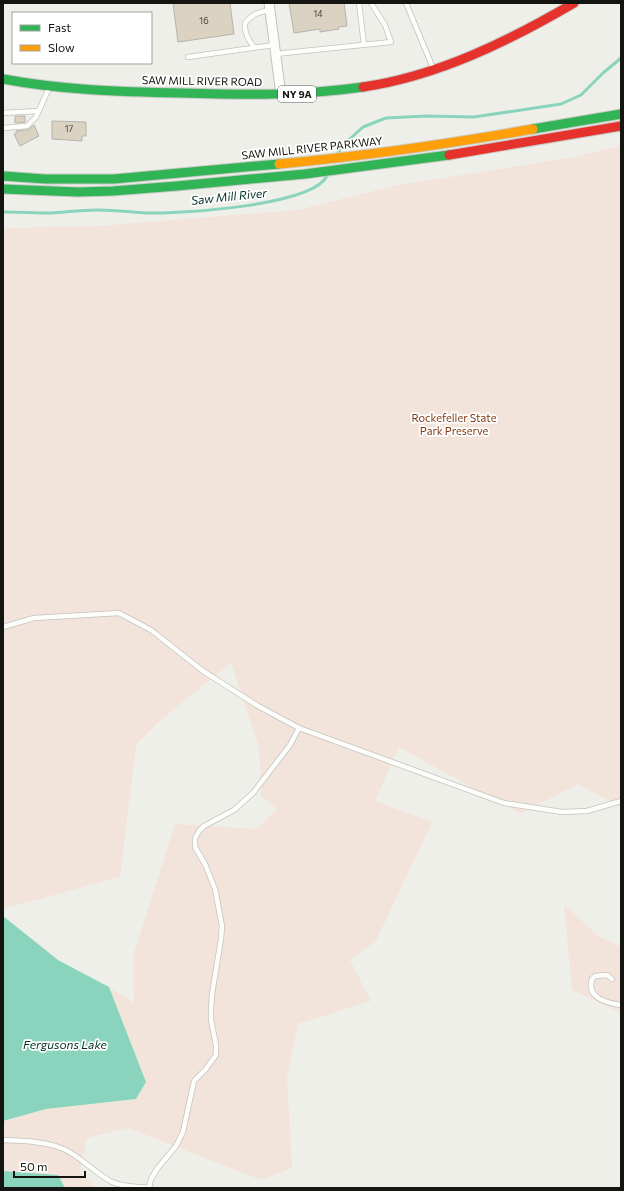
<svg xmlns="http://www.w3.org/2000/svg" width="624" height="1191" viewBox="0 0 624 1191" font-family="Commissioner,sans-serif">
<rect width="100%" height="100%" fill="#efefe9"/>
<g fill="#f3e4db">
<path d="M621,146V807L578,784L520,814L399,747L375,801L432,822L376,941L350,960L371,1001L298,1024L287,1078L292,1168L261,1180L128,1128L87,1138L80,1172L94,1186L103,1188H65L58,1175L3,1171V1121L46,1109L136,1099L146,1082L109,987L134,1003V953L175,824L257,829L277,809L261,796L259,748L231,663L162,719L136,745L120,877L3,909V228L98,226L297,210L393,186L573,157Z"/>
<path d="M564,904L598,936L621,947V1013L572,990Z"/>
</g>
<g fill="#8ad4be">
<path d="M3,916L58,960L109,987L146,1082L136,1099L46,1109L3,1121Z"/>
<path d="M3,1171L58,1175L65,1188H3Z"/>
</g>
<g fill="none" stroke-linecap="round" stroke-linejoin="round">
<g stroke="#8ad4be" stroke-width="3">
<path d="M338,153L342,146L363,127L386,118L426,116L474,117L561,104L581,95L603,73L621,58"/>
<path d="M3,212C19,212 36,213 52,213C67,212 82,210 97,210C114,210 130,212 146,213C179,214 312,206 327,176"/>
</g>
</g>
<g fill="#dbd2c1" stroke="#b4b3af">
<path d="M173,3H230L234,34L178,42Z"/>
<path d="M289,3H344L347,26L338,27L339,29L320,32V29L294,33Z"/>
<path d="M15,116H25V122L15,123Z"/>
<path d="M52,121L86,122V136H82V141L52,139Z"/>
<path d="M34,125L39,136L20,146L14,134H16V131L28,130Z"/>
</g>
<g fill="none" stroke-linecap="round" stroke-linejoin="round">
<g stroke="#c3c3be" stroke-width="6">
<g id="lane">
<path d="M359,3L364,45"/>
<path d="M406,3L433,68"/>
<path d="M254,47C248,40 244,33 245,23C252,14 259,12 270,10"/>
<path d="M275,54L391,42L385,25L371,3"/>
<path d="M188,57L274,45"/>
<path d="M3,113L38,111"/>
<path d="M3,128L27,126L36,117L49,88"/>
<path d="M3,627L34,618L119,613L151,630L203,671L258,706L299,728L504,803L562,812L587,811L621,801"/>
<path d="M612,979L607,975L595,976L592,979C586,998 607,1003 621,1005"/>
<path d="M3,1140C22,1141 43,1141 61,1148C80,1155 94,1173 112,1182C126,1188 137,1186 151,1188"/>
<path d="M149,1187L151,1179L157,1169L176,1146L183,1132L194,1081L205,1070L216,1055V1045L211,1020V1009L212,994L221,939L222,926L215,889L205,864L195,847V838L199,831L204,826L234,810L253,793L290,745L299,728"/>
</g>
</g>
<g stroke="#c3c3be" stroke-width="11">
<path id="street" d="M269,3L281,95"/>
</g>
<g stroke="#cacac7" stroke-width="11">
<g id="fast">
<path d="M3,79C62,90 121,92 181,93C244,95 300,96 363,87"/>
<path d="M533,129L621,114"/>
<path d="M3,176L45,179H114L279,164"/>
<path d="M3,189L78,192L113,191L177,186L305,174L449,155"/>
</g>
</g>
<g stroke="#cacac7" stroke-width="11">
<path id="slow" d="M279,164C364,156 448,144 533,129"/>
</g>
<g stroke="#cacac7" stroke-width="11">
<g id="jam">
<path d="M363,87C438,76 509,41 574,3"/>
<path d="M449,155L621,126"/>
</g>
</g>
<use href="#lane" stroke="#fdfdfc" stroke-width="4.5"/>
<use href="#street" stroke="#fdfdfc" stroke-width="9"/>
<use href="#fast" stroke="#30b455" stroke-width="9"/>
<use href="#slow" stroke="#ff9f0a" stroke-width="9"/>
<use href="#jam" stroke="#e5322d" stroke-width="9"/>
</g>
<g text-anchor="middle" stroke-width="3.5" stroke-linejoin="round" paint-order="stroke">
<g font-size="9" fill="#46443c">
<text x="318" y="17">14</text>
<text x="204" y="24">16</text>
<text x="69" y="132">17</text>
</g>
<rect fill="#fff" stroke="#5a5a58" stroke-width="1" x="278" y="86" width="38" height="16" rx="3"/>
<g font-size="10" font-weight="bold" fill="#141410">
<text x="297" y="98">NY 9A</text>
</g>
<g font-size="11" fill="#141410" stroke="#fff">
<text transform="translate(202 81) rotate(1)" y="4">SAW MILL RIVER ROAD</text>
<text transform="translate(312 148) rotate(-6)" y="4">SAW MILL RIVER PARKWAY</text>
</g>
<g font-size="11" fill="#803913" stroke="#fff">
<text x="454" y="422">Rockefeller State<tspan x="454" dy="13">Park Preserve</tspan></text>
</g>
<g font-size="12" font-style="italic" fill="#003126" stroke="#fff">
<text transform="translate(229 197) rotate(-6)" y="4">Saw Mill River</text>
<text x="65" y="1049">Fergusons Lake</text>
</g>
</g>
<rect width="624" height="1191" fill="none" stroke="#141410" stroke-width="8"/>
<rect x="12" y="12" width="140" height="52" fill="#ffffff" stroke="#a1a19f"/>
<rect x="20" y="25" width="20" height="6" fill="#30b455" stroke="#a1a19f"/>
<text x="48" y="32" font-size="12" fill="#141410">Fast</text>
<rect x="20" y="45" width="20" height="6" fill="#ff9f0a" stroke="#a1a19f"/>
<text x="48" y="52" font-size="12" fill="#141410">Slow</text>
<path d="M14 1171v6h71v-6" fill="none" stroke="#141410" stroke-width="2"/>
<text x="20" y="1171" font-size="12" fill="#141410" stroke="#ffffff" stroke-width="3" paint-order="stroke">50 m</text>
</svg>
